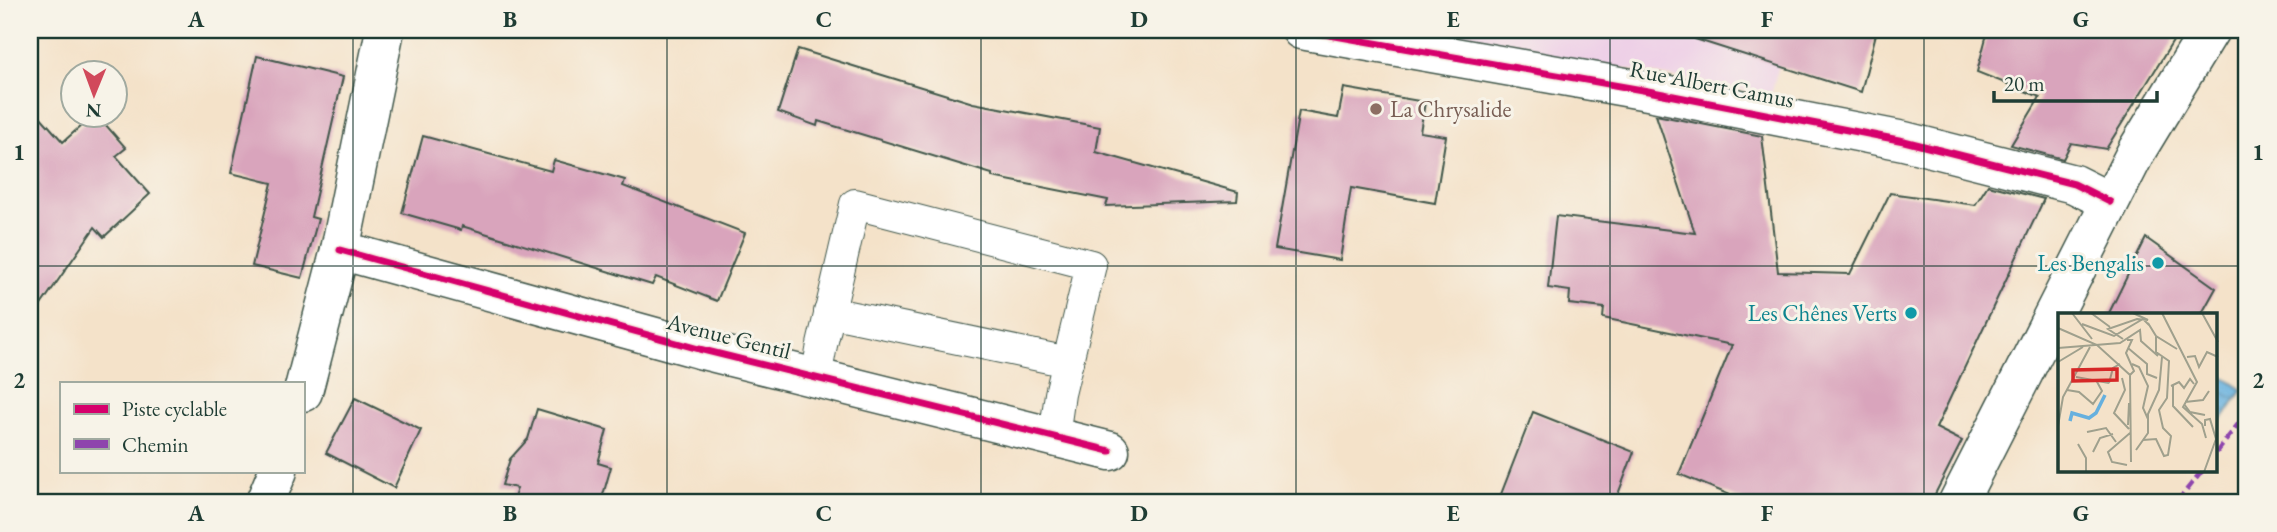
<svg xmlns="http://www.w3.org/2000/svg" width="2277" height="532" viewBox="0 0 2277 532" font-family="'EB Garamond',serif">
<defs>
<pattern id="water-waves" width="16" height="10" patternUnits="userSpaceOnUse" patternTransform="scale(1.75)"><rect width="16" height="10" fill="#66b0de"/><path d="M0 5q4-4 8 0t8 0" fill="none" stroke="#5390b5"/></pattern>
</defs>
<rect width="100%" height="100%" fill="#f7f3e8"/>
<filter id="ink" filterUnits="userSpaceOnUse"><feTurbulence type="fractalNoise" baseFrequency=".0143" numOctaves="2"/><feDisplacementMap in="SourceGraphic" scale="14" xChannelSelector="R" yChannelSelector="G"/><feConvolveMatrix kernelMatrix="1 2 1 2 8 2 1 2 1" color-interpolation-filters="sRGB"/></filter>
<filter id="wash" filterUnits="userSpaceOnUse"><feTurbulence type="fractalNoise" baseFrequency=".00686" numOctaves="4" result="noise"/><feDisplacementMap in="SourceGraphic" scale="28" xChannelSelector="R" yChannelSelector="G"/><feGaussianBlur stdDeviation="1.57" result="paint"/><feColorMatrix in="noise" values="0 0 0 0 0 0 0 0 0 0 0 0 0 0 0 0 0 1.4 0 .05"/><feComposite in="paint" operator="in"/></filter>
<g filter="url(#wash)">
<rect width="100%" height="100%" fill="#f4e2c9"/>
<path fill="#eed0e7" d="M1398,30H1789L1771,94Z"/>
<path fill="url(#water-waves)" stroke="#427689" stroke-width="2" d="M2219,374L2243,390L2216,427V378Z"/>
<g id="blocks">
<g fill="#d9a4bc">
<path d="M1696,30H1877L1861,92L1695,39Z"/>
<path d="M1988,30H2180L2106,149L2071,143L2063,159L2011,145L2040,97L1977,72Z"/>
<path d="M798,49L973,103L1100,127L1096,152L1238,192L1237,201L1106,206L1108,200L992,177V174L818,121L817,126L778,112Z"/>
<path d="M257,56L343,77L311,217L318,219L302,278L252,266L272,183L231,173Z"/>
<path d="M1344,88L1425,102L1420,132L1446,136L1435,203L1351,188L1340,260L1275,249L1299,111L1338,118Z"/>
<path d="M30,105L63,142L92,116H98L126,148L116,156L150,194L104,237L95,227L30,321Z"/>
<path d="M1656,115L1762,136L1778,272L1850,274L1890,193L1975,205L1988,185L2044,199L1936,428L1962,441L1931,502H1747L1679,474L1732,345L1603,318L1604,308L1569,304L1570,291L1548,288L1556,216L1695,233Z"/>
<path d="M423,136L551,171L554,160L625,180L623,186L745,233L717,301L656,277L652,285L462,226L461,230L402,213Z"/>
<path d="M2146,238L2216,288L2201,315H2108Z"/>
<path d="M355,398L421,430L394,488L326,453Z"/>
<path d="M537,409L607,430L598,463L611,467L601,502H513L517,488L502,485L510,459L528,439Z"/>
<path d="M1533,412L1634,452L1615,502H1498Z"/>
</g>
</g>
</g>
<g filter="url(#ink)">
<use href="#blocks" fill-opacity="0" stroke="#3f564a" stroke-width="2"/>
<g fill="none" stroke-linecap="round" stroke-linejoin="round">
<g stroke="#3f564a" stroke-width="32">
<g id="lane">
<path d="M829,312L1068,362"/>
<path d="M816,378L822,345L855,204L1091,265L1060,394L1054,436"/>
</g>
</g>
<g stroke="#3f564a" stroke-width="41">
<g id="street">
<path d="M1301,30L1648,91L1904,141L2074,184L2110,202"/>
<path d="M340,250L699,349L1110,451"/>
<path d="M303,392L340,250L385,30"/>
<path d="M265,502L278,471"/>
<path d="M1958,502L2137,150L2210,30"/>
</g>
</g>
<path stroke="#3f564a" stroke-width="4.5" stroke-dasharray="2 5" stroke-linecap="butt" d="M1135,502L1140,490"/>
<use href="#lane" stroke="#fff" stroke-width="30"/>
<use href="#street" stroke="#fff" stroke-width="38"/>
<g stroke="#8e44ad" stroke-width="5" stroke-dasharray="10 5" stroke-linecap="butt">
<path d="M2216,453L2247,413"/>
<path d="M2177,502L2202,471"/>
</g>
<g stroke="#f7f3e8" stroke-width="11">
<g id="cycleway">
<path d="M1301,30L1648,91L1904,141L2074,184L2110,202"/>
<path d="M340,250L699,349L1110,451"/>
</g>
</g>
<use href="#cycleway" stroke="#d6006c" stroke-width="7"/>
</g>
</g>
<path fill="none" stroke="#1f3d34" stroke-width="2" stroke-opacity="0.55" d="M353,30V502M667,30V502M981,30V502M1296,30V502M1610,30V502M1924,30V502M30,266H2247"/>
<circle fill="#8d6e63" stroke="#f7f3e8" stroke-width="2.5" cx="1376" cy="109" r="7"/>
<g fill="#0f9aa8" stroke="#f7f3e8" stroke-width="2.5">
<circle cx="2158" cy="263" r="7"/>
<circle cx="1911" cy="313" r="7"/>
</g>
<g text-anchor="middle" stroke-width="6" stroke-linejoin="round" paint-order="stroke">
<g font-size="23" fill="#1f3d34" stroke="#f7f3e8">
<text transform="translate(1712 84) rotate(11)" y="8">Rue Albert Camus</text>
<text transform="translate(729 336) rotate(14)" y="8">Avenue Gentil</text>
</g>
<g font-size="23" fill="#785e54" stroke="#f7f3e8" text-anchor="start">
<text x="1390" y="117">La Chrysalide</text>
</g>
<g font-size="23" fill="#0d838f" stroke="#f7f3e8" text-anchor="end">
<text x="2144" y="271">Les Bengalis</text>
<text x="1897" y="321">Les Chênes Verts</text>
</g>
</g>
<g transform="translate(2058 313)">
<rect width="159" height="159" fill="#f4e2c9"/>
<path fill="none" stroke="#66b0de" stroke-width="3.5" d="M12,108L14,100L31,105L38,100L47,82"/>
<path fill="none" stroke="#9fa08d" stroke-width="2" d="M14,0L34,26M33,0L52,14M104,0L139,69L125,94L144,111L148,125M144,0L160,29M90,10L98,23L119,36M24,11L56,23L85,6L91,12M0,15L39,32L72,62L73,149M65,26L50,16L79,6L90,7L75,0M69,27H74L68,40L76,58L72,62M0,35L62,30L82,17L83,28L100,43M70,35L89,51V61L99,65M129,44L137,43L141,54L149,39L160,44M0,49L25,34M74,51L81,54L90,73L85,95L90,106M18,64L51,70M64,65L67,77L56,100L71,116M51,70L55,55L62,51M115,72V93L135,114M113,73L121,69L126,75L132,66L136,71M9,77L21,79L35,91L44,78L38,67M127,89L145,87L151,78M126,91L132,99L147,102M70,112L71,90M0,113L5,84L32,34M29,119L48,115L58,129M85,127L98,126L106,143L110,142L113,123L105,115L101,97L109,85L111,48L98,39V23M20,131L28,145V159M78,137L90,120V101L101,77L104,44M35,139L42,125L55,121M69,152L54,149L50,139L72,120M146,159L158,126L152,106L147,107V113"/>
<path fill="#d62828" fill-opacity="0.15" stroke="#d62828" stroke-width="3.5" d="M59,56V67L15,68V57Z"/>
<rect width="159" height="159" fill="none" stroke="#1f3d34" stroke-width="3.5"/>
</g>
<rect width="2277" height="532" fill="none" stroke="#f7f3e8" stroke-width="77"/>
<rect x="60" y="382" width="245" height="91" fill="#f7f3e8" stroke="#a1aaa0" stroke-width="2"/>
<rect x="74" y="404" width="35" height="10" fill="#d6006c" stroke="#a1aaa0" stroke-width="2"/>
<text x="122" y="416" font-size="21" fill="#1f3d34">Piste cyclable</text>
<rect x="74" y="439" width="35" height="10" fill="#8e44ad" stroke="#a1aaa0" stroke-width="2"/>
<text x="122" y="452" font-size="21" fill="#1f3d34">Chemin</text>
<g transform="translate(94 94) rotate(181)"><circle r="33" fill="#f7f3e8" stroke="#a1aaa0" stroke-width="2"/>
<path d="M0-5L12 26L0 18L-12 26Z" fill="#d1495b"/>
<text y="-10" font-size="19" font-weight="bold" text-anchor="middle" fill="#1f3d34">N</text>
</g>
<path d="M1994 91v10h163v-10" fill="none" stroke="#1f3d34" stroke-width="3.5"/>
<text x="2004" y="91" font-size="21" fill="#1f3d34" stroke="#f7f3e8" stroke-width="5" paint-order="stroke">20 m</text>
<rect x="38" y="38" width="2200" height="456" fill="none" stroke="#1f3d34" stroke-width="2.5"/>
<g font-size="23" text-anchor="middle" font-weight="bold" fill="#1f3d34">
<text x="196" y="27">A</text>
<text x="510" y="27">B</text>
<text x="824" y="27">C</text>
<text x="1139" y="27">D</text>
<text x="1453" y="27">E</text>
<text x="1767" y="27">F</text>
<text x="2081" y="27">G</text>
<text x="19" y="160">1</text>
<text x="2258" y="160">1</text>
<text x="19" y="388">2</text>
<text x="2258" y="388">2</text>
<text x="196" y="521">A</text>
<text x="510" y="521">B</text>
<text x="824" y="521">C</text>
<text x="1139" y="521">D</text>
<text x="1453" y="521">E</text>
<text x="1767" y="521">F</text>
<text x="2081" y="521">G</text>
</g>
</svg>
